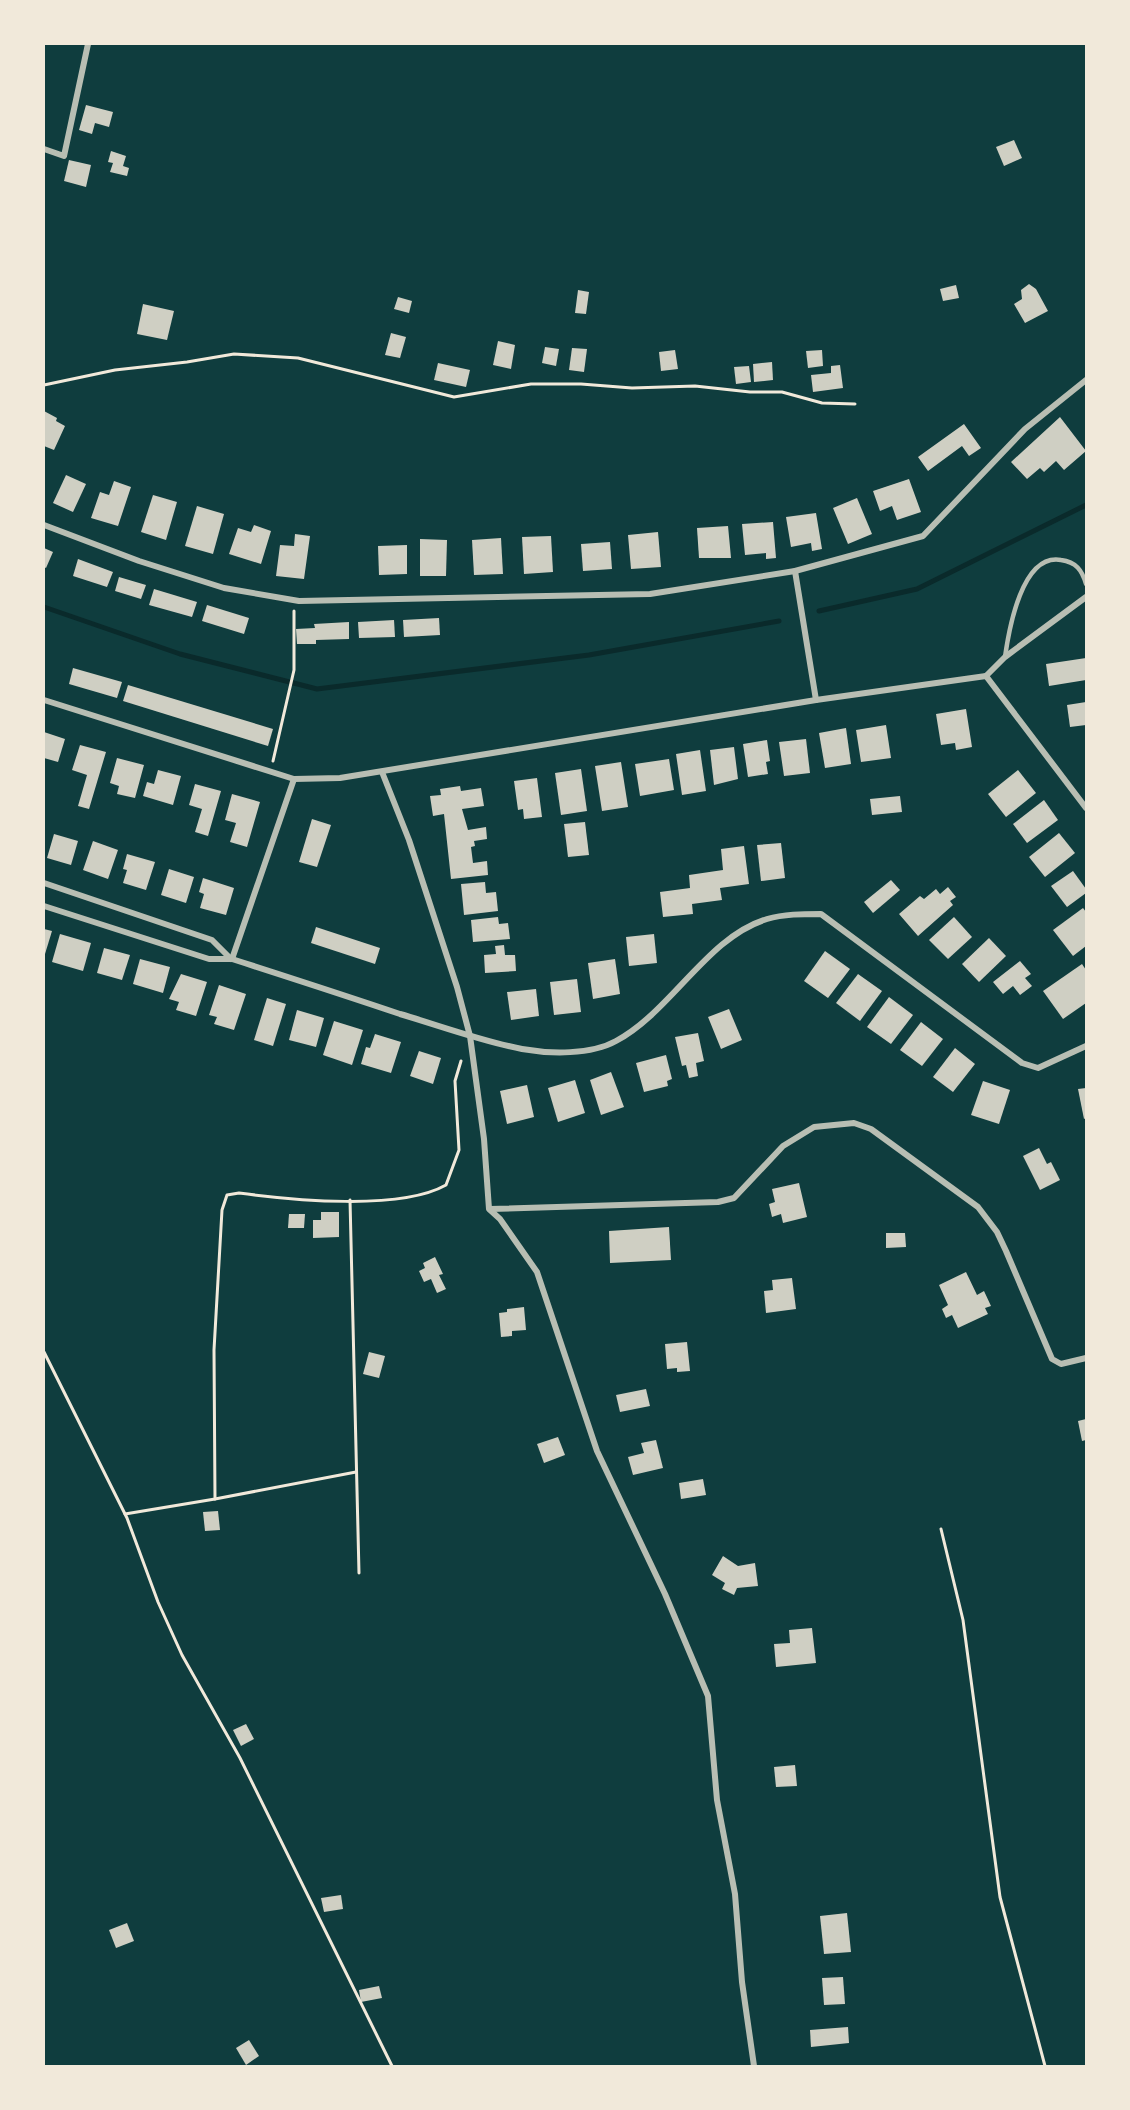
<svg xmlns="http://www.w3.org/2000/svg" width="1130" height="2110" viewBox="0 0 1130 2110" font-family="'Zilla Slab',serif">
<rect width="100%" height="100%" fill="#0f3d3e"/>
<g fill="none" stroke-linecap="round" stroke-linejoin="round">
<g stroke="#0a2a2b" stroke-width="5">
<path d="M44,607L180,654L317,689L589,655L779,621"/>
<path d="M819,611L917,589L1086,505"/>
</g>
</g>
<g fill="#cfcfc3">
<path d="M86,105L113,112L109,127L95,123L92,134L79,130Z"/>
<path d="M1014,140L1022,158L1004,166L996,147Z"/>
<path d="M111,151L126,156L123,166L129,168L127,176L110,172L113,163L108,162Z"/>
<path d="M69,160L91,165L86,187L64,181Z"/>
<path d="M1029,284L1036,289L1048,311L1025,323L1014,304L1022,299L1021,290Z"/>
<path d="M956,285L959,298L943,301L940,289Z"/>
<path d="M578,290L589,292L586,314L575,313Z"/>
<path d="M398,297L412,301L409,313L394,309Z"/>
<path d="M143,304L174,311L167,340L137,334Z"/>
<path d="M391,333L406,337L400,358L385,355Z"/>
<path d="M498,341L515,345L511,369L493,365Z"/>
<path d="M545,347L559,349L556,366L542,363Z"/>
<path d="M572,348L587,349L584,372L569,370Z"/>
<path d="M675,350L678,369L661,371L659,352Z"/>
<path d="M822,350L823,366L808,368L806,351Z"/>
<path d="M772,362L773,380L754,382L753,364Z"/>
<path d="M438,363L470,370L466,387L434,380Z"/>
<path d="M840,365L843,388L813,392L811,375L831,373V366Z"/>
<path d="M749,366L751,382L736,384L734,367Z"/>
<path d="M44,411L57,418L56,421L65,426L54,450L44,446Z"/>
<path d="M1060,417L1086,451L1064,470L1056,461L1044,472L1040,468L1027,479L1011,462Z"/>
<path d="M964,424L981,448L969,456L962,446L928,471L918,457Z"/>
<path d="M66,475L86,484L73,512L53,503Z"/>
<path d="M909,479L921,512L897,520L892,506L880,511L873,491Z"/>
<path d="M114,481L131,487L118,526L91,518L100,492L109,495Z"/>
<path d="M153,495L177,502L166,540L141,532Z"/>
<path d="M857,498L872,534L848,544L833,508Z"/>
<path d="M197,506L224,514L213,554L185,546Z"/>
<path d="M816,513L822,549L812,551L811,543L791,547L786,517Z"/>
<path d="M773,522L776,558L766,559V553L745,555L742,524Z"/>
<path d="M254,525L271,531L261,564L229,554L238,528L251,532Z"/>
<path d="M728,526L731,558H699L697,528Z"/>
<path d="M658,532L661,567L631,569L628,535Z"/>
<path d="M295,534L310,536L304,579L276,576L280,545L294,546Z"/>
<path d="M551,536L553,572L524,574L522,537Z"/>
<path d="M501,538L503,574L474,575L472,540Z"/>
<path d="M420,539L447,540L446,576H420Z"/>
<path d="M610,542L612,569L583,571L581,544Z"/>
<path d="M407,545V574L379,575L378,546Z"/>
<path d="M44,548L53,552L46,568L44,567Z"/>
<path d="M78,559L113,572L107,587L73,576Z"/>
<path d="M119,577L146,585L141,599L115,591Z"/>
<path d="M154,589L197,602L192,617L149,605Z"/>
<path d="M207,605L249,618L244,634L202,621Z"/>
<path d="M439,618L440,635L404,637L403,620Z"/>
<path d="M394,620L395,637L359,638L358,622Z"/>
<path d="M349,622V639L316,640V644H297L296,629L315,628L314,624Z"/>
<path d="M1086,658V680L1049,686L1046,664Z"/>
<path d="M73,668L122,682L117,698L69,684Z"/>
<path d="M128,685L273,729L268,746L123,701Z"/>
<path d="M1086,702V725L1070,727L1067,705Z"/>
<path d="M966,709L972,747L956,750L955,743L941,745L936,714Z"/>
<path d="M886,725L891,758L861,762L856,730Z"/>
<path d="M846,728L851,764L825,768L819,733Z"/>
<path d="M44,732L65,739L58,762L44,758Z"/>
<path d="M806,739L810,773L784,776L779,742Z"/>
<path d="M767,740L770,761L766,762L768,774L748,777L743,744Z"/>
<path d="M80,745L106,752L89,809L78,806L87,775L72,770Z"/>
<path d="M734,747L738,779L714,785L710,750Z"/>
<path d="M700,750L706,791L682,795L676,754Z"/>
<path d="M117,758L144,765L135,798L117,794L119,786L110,783Z"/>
<path d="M669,759L674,790L640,796L635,764Z"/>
<path d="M621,762L628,807L602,811L595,766Z"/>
<path d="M581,769L587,811L561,815L555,773Z"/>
<path d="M158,770L181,776L173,805L143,796L147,782L154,784Z"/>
<path d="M1018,770L1036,793L1006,817L988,794Z"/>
<path d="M537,778L542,817L524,819L523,809L518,810L514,781Z"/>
<path d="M195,784L221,791L208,836L195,832L202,809L189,805Z"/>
<path d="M460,786L461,791L481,788L484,806L462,809L468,830L486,827L487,839L474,841L475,846L471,847L473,863L487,861L488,875L451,879L444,814L433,816L430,796L441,795L440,789Z"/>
<path d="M232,794L260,802L247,847L230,842L236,823L225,820Z"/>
<path d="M900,796L902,812L872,815L870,799Z"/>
<path d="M1044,800L1058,820L1027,843L1013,824Z"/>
<path d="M312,819L331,825L317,867L299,862Z"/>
<path d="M585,822L589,855L568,857L564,824Z"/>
<path d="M1059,833L1075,853L1045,877L1029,857Z"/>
<path d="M54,834L78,841L71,865L47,858Z"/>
<path d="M93,841L118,850L108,879L83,870Z"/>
<path d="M781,843L785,878L761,881L757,845Z"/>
<path d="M744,846L749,884L720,888L722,900L692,904L693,914L663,917L660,892L690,888L689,875L723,870L721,849Z"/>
<path d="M127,854L155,862L146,890L123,883L127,870L123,869Z"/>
<path d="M169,869L194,877L186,903L161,895Z"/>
<path d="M1073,871L1086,889V893L1067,907L1051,886Z"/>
<path d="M203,878L234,888L226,915L200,908L204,894L199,892Z"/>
<path d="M891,880L900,890L873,913L864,902Z"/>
<path d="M485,882L486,893L496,892L498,911L464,915L461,884Z"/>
<path d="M948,887L956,897L950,901L953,905L918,936L899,914L920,896L924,899L936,889L940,894Z"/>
<path d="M1083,908L1086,912V946L1073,956L1053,930Z"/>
<path d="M498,917L499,924L508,923L510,939L473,942L471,920Z"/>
<path d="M954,917L972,937L948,959L929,940Z"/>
<path d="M316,927L380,948L375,964L311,943Z"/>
<path d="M44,929L52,931L45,954L44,953Z"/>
<path d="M60,934L91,943L83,971L52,962Z"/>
<path d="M654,934L657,963L629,966L626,937Z"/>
<path d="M989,938L1006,956L979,982L962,964Z"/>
<path d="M504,945L505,955H515L516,971L485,973L484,955L496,954L495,946Z"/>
<path d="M104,948L130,955L122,980L97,973Z"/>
<path d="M825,951L850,969L828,998L804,981Z"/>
<path d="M140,959L170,967L163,993L133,984Z"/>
<path d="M615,959L620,994L593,999L588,963Z"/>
<path d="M1020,961L1031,974L1025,978L1032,986L1020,995L1013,986L1003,994L993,982Z"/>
<path d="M1082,964L1086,970V1003L1063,1019L1043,991Z"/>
<path d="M181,974L207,982L196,1016L176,1010L179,1002L169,999Z"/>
<path d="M858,974L882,991L860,1021L836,1003Z"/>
<path d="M577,979L581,1012L554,1015L550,982Z"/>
<path d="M219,985L246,994L234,1030L214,1024L217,1017L209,1015Z"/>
<path d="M536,989L539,1016L511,1020L507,992Z"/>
<path d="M889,997L913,1015L891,1044L867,1027Z"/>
<path d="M267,998L286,1004L273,1046L254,1040Z"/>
<path d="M729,1009L742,1040L721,1049L708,1017Z"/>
<path d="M297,1010L324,1018L316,1047L289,1040Z"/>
<path d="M334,1021L363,1030L352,1065L323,1055Z"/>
<path d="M921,1022L943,1039L922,1066L900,1050Z"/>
<path d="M698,1033L704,1061L696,1063L698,1076L689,1078L686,1065L682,1066L675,1037Z"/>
<path d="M375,1034L401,1042L391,1073L361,1064L366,1047L370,1048Z"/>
<path d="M955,1048L975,1064L953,1092L933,1077Z"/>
<path d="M419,1051L441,1058L433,1084L410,1076Z"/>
<path d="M666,1055L672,1079L667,1081L668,1086L644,1092L636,1063Z"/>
<path d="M611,1072L624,1107L601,1115L590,1080Z"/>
<path d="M575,1080L585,1113L558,1122L548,1088Z"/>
<path d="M983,1081L1010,1090L999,1124L971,1115Z"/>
<path d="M527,1085L534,1117L507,1124L500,1091Z"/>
<path d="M1086,1088V1118L1084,1119L1078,1089Z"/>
<path d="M1039,1148L1047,1164L1051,1162L1060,1180L1040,1190L1023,1156Z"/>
<path d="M799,1183L807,1217L783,1223L781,1214L772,1217L769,1204L775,1202L772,1189Z"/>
<path d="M321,1212H339V1237L313,1238V1220H321Z"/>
<path d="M289,1214H305L304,1228H288Z"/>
<path d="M669,1227L671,1260L610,1263L609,1231Z"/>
<path d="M886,1233H905L906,1247L886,1248Z"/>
<path d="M435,1257L443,1274L439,1275L446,1289L437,1293L431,1279L424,1282L419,1271L425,1268L423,1263Z"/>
<path d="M966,1272L977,1295L984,1291L991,1306L985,1308L988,1314L958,1328L952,1315L946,1318L942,1309L948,1305L939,1285Z"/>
<path d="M792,1278L796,1309L766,1313L764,1291L773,1290L772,1280Z"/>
<path d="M524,1307L526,1330L512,1331V1336L501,1337L499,1313L507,1312V1309Z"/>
<path d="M687,1342L690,1371L677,1372V1368L667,1369L665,1344Z"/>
<path d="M369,1352L385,1356L379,1378L363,1374Z"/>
<path d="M646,1389L650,1406L620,1412L616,1395Z"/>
<path d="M1086,1419V1440L1082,1441L1078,1421Z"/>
<path d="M558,1437L565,1455L544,1463L537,1444Z"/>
<path d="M656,1440L663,1468L633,1475L628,1457L644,1453L641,1443Z"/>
<path d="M703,1479L706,1495L681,1499L679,1483Z"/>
<path d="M218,1511L220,1530L205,1531L203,1512Z"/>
<path d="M723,1556L738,1566L755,1563L758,1586L737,1588L734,1595L722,1589L725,1583L712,1575Z"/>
<path d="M812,1628L816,1663L776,1667L774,1644L790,1643L789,1630Z"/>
<path d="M246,1724L254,1739L241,1746L233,1730Z"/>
<path d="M795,1765L797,1786L776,1787L774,1767Z"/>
<path d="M341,1895L343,1909L324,1912L321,1898Z"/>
<path d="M847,1913L851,1952L824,1954L820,1916Z"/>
<path d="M127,1923L134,1941L116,1948L109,1930Z"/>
<path d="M843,1977L845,2004L824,2005L822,1978Z"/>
<path d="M379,1986L382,1998L361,2002L359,1990Z"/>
<path d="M848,2027L849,2043L811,2047L810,2030Z"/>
<path d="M249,2040L259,2056L246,2065L236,2048Z"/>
</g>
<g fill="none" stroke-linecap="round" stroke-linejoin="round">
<g stroke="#f1e9da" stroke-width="3">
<path d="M44,385L115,370L187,362L234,354L298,358L454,397L531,384H581L632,388L695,386L750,392H782L822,403L855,404"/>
<path d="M273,761L294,670V611"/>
<path d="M350,1200L359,1573"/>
<path d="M44,1352L127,1518L158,1602L182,1655L240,1758L392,2066"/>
<path d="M215,1499L356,1472"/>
<path d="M125,1514L215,1499L214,1350L222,1210L227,1195L239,1193C292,1200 400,1211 446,1185L459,1150L455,1081L461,1061"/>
<path d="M941,1529L963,1620L1000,1897L1045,2066"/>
</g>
<path stroke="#b8beb3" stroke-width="4.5" d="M1005,657C1009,629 1022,553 1061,560C1076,562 1082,570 1086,584"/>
<g stroke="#b8beb3" stroke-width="6">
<path d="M44,149L64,156L88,44"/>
<path d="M44,525L139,561L224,588L299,601L650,594L795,571L923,536L1025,429L1086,380"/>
<path d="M795,571L816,700"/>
<path d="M986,676L1086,808"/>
<path d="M44,700L294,779L340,778L816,700L986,676L1005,657L1086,597"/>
<path d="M382,772L409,840L457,987L470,1036L484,1139L489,1209L500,1219L537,1272L597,1451L665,1594L708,1696L717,1800L735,1894L742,1982L754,2066"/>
<path d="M44,883L212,940L231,959"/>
<path d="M44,906L209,959H232C288,977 344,995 400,1014C441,1026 481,1041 522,1049C550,1054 591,1055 616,1041C672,1011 707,937 767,919C784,914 802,914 821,914L1022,1063L1038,1068L1086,1046"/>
<path d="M232,959L294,779"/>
<path d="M490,1209L718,1202L734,1198L783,1146L814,1127L854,1123L871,1129L978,1207L997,1232L1006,1251L1052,1359L1061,1364L1086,1358"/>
</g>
</g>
<rect width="1130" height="2110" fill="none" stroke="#f1e9da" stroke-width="90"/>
</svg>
